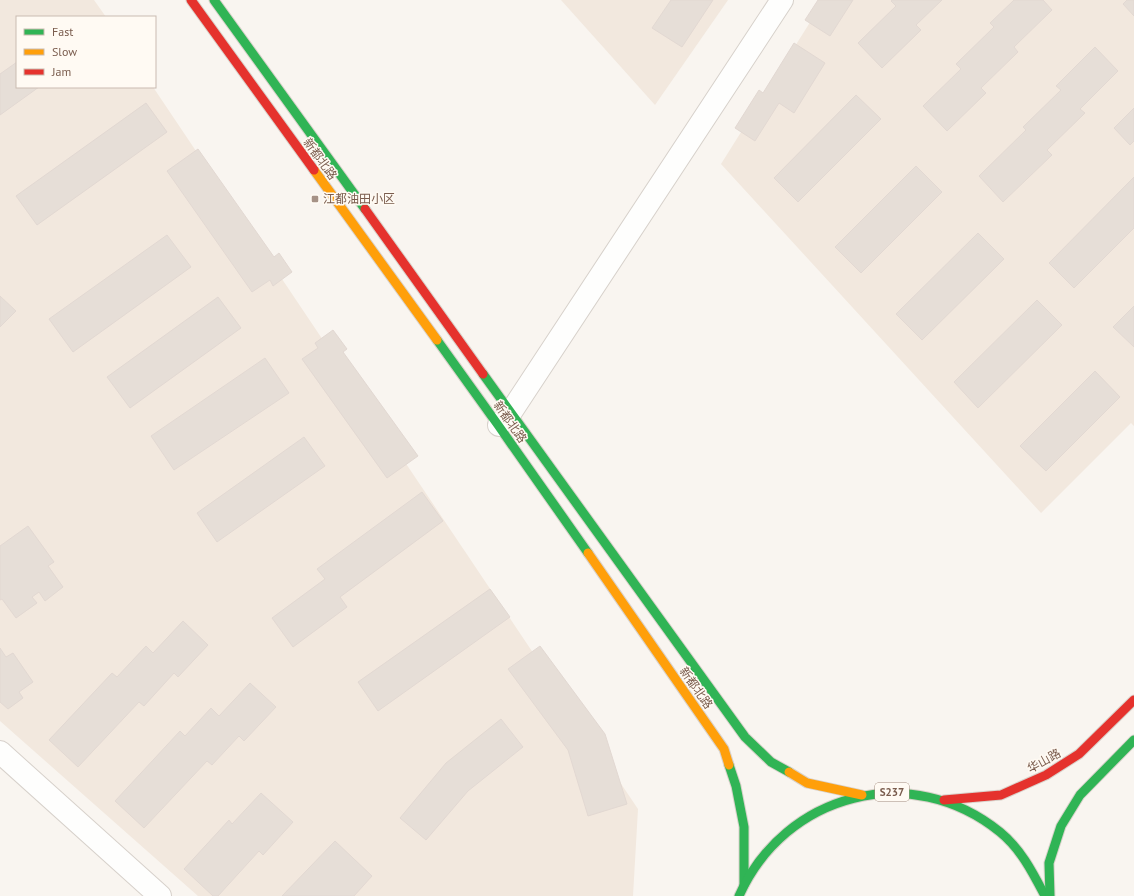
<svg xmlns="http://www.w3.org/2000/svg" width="1134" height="896" viewBox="0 0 1134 896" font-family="'PT Sans','Noto Sans SC',sans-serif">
<rect width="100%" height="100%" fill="#f9f5f0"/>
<g fill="#f2e8de">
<path d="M0,0H94L106,17H17V87H153L638,809L633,896H198L0,721Z"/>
<path d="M561,0H728L655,105Z"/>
<path d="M824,0H1134V426L1131,423L1041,513L721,164Z"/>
</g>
<g fill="#e6ded7" stroke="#e2d8d2">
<path d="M671,0H713L682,47L652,28Z"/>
<path d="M818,0H853L830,36L805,20Z"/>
<path d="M892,0H942L916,25L921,30L882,68L858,43L896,6L891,1Z"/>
<path d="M1014,0H1043L1052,10L1014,47L1018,52L981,88L986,93L947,131L923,106L961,69L956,64L994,27L990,23Z"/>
<path d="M1127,0H1134V16L1123,4Z"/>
<path d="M794,43L825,63L794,113L779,103L755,141L735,128L759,90L763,93Z"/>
<path d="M1095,47L1118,71L1080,109L1085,113L1047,150L1052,155L1003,202L979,176L1026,130L1023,127L1061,90L1056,86Z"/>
<path d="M17,62V87H39L0,115V74Z"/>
<path d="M856,95L881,119L798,202L774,178Z"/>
<path d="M146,103L167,132L37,225L16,196Z"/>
<path d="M1134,108V141L1130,145L1114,128Z"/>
<path d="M198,149L274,257L279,253L292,272L273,286L270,280L252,292L167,171Z"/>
<path d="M916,166L942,192L861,273L835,247Z"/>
<path d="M1134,177V228L1074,288L1049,263Z"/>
<path d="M978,233L1004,259L922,340L896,314Z"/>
<path d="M167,235L191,267L73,352L49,319Z"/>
<path d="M0,296L16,311L0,327Z"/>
<path d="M218,297L241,328L130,408L107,377Z"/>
<path d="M1037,300L1062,325L978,408L954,382Z"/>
<path d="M1134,306V347L1113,327Z"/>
<path d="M333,330L347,349L343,352L418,456L387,478L302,359L318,348L315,343Z"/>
<path d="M265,358L289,393L174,470L151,436Z"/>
<path d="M1095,371L1120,397L1046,471L1020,446Z"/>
<path d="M304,437L325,466L217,542L197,513Z"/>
<path d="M422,492L443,521L340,597L347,607L293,647L272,618L325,579L317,569Z"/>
<path d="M28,526L54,562L48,566L63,587L45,601L39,592L32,597L37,603L16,618L2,599L0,600V546Z"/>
<path d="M490,589L510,617L378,711L358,682Z"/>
<path d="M183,621L208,645L178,677L174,673L144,706L139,702L78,767L49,740L112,673L117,677L146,646L153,653Z"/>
<path d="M540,646L605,734L627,804L588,816L568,750L508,669Z"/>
<path d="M0,648L6,657L13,653L33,682L19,692L23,698L8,709L0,702Z"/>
<path d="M250,683L276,707L244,741L239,736L212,765L207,761L144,828L115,801L180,731L185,736L211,708L219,716Z"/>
<path d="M501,719L523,747L468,791L426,840L400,818L446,763Z"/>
<path d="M261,793L293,822L263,855L259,851L218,896H213L184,869L229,820L232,824Z"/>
<path d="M335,841L372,876L354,896H282Z"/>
</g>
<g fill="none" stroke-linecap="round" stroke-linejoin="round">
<g stroke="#d7d1cb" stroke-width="24">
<g id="street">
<path d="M499,425L511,412L782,0"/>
<path d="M0,752L160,896"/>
</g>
</g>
<g stroke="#d9d2cb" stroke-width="11">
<g id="fast">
<path d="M214,0L365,209"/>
<path d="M437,340L498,425L588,553"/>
<path d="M483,374L745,737L771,762L789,772"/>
<path d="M729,765L736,786L744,827V885"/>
<path d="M739,896C785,793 911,760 1000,832C1021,849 1033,873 1045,896"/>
<path d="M1050,896L1049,863L1061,826L1080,795L1134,740"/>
</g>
</g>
<g stroke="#d9d2cb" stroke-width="11">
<g id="slow">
<path d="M314,170L437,340"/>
<path d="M588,553L724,749L729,765"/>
<path d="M789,772L807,783L862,795"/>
</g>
</g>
<g stroke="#d9d2cb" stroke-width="11">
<g id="jam">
<path d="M191,0L314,170"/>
<path d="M365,209L483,374"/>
<path d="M944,800L1001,795L1046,775L1079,754L1134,700"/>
</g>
</g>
<use href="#street" stroke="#fefefd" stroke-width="22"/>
<use href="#fast" stroke="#30b455" stroke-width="9"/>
<use href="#slow" stroke="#ff9f0a" stroke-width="9"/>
<use href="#jam" stroke="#e5322d" stroke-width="9"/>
</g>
<rect fill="#a69286" stroke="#fffaf3" stroke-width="1.5" x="311" y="195" width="8" height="8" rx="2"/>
<g text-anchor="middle" stroke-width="3" stroke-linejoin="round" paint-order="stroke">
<rect fill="#fffaf3" stroke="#a28b7f" stroke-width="1" x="875" y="783" width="34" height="18" rx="3"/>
<g font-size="11" font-weight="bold" fill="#7a5c4d">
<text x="892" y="796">S237</text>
</g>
<g font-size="12" fill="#7a5c4d" stroke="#fffaf3">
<text transform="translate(320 159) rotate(54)" y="4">新都北路</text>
<text transform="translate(510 422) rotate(55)" y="4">新都北路</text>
<text transform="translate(696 688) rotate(55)" y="4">新都北路</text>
<text transform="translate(1044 761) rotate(-29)" y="4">华山路</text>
</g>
<g font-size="12" fill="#7a5c4d" stroke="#fffaf3" text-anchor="start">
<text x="323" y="203">江都油田小区</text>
</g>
</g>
<rect x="16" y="16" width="140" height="72" fill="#fffaf3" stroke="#cabbb1"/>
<rect x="24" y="29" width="20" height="6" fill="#30b455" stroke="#cabbb1"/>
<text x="52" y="36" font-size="12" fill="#7a5c4d">Fast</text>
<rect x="24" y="49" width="20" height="6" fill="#ff9f0a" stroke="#cabbb1"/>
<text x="52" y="56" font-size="12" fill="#7a5c4d">Slow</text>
<rect x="24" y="69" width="20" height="6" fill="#e5322d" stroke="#cabbb1"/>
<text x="52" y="76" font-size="12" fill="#7a5c4d">Jam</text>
</svg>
